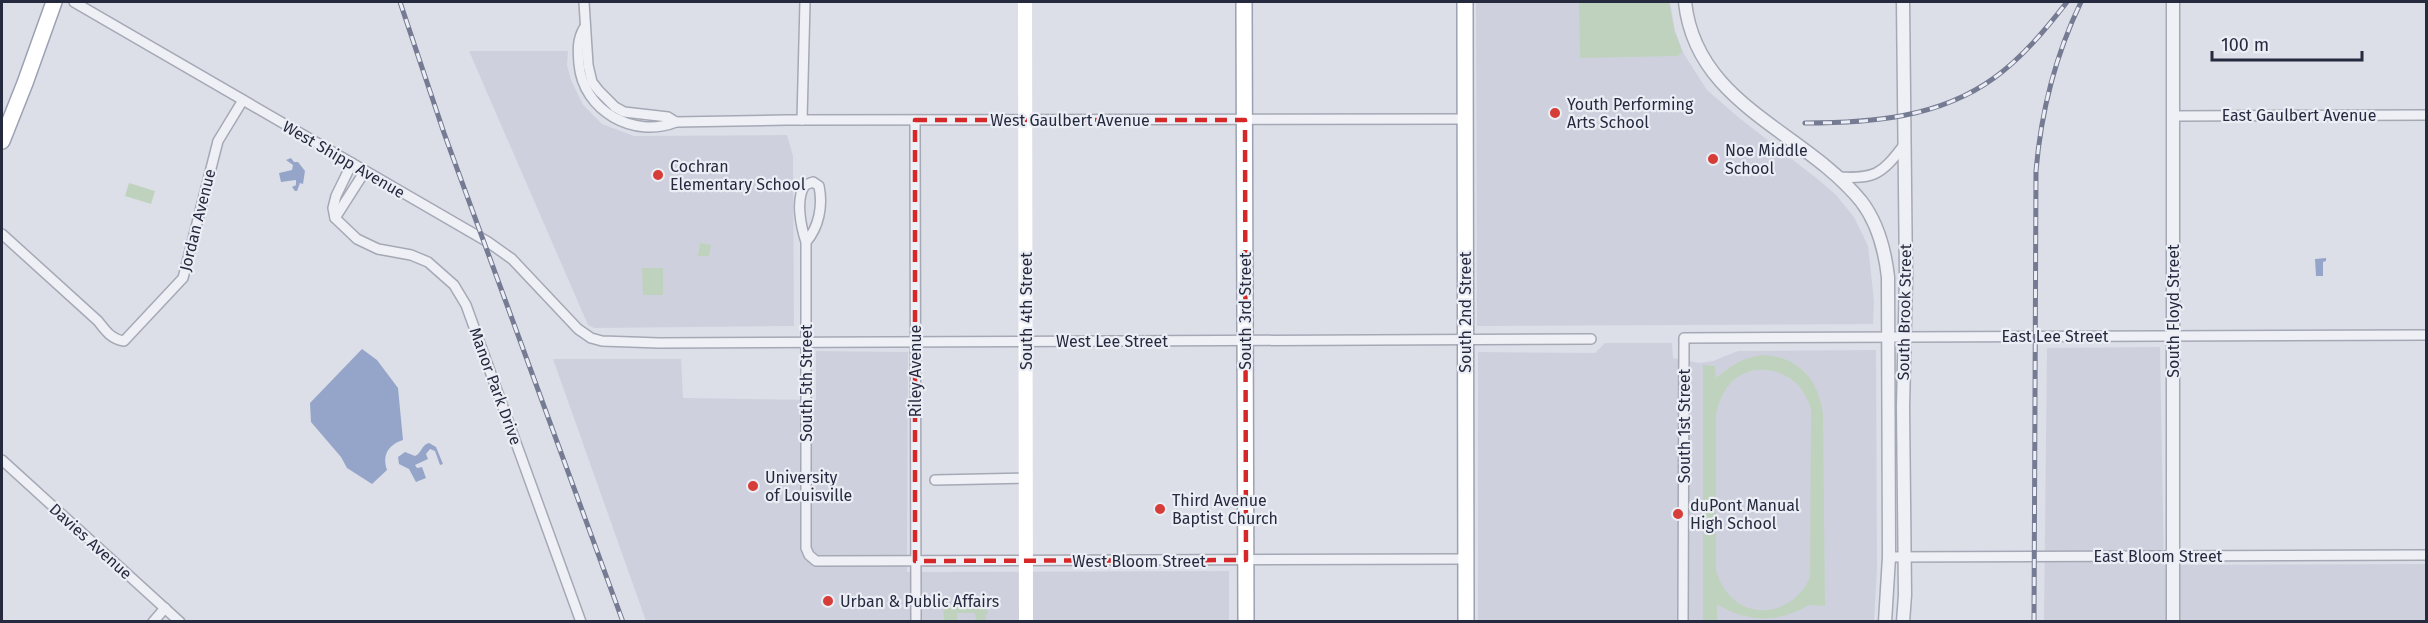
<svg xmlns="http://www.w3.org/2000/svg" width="2428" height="623" viewBox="0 0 2428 623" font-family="'Fira Sans',sans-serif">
<rect width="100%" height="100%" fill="#dcdfe7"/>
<g fill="#ced1dd">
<path d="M1476,2H1670L1675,31L1684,54L1707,90L1738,117L1820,181L1836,195L1854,217L1868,246L1874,301L1873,324L1477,326Z"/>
<path d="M469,51H568L567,65L571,80L583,105L602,124L634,136L787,135L793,156L794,326L594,328L588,325Z"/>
<path d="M1605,343H1672L1673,358L1699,363L1713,361L1738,351L1876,350L1877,569L1874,621H1478V352L1595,353Z"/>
<path d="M2160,347L2164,565L2426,564V621L2044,622L2047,348Z"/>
<path d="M816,351L908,352L907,572L1229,571V621H646L553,359H681L683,398L816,400Z"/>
</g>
<g fill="#bfd2bd" fill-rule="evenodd">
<path d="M1579,2H1669L1674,29L1682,52L1678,56L1580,58Z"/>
<path d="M129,183L155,191L151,204L125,196Z"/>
<path d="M700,243L711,245L709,256H698Z"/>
<path d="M642,268H663V295H643Z"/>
<path d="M1766,355C1800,358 1819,381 1823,414L1825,606L1809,605C1779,623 1747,623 1717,604V621H1703V365L1715,366L1716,378C1732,365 1745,356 1766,355ZM1755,370C1783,368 1804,382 1811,410L1810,577C1790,623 1729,622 1716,569V415C1721,392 1731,375 1755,370Z"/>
<path d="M966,603L987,604L988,614H986V621H976L975,613H957V621H944L943,604L956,606Z"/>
</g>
<g fill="#95a5ca">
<path d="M291,158L294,162H298L305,171L303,184L300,183L297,191H295L292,187L296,185V180L281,182L279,173L292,170L293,165L286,160Z"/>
<path d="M2326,258V261L2323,262V276H2316L2315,259Z"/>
<path d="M362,349L377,360L398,388L403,440C388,445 382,455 387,470L372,484L347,468L341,457L311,422L310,403Z"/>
<path d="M429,443L436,447L443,464L440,465L435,451L430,449L426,454L428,459L415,465L417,468L422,467L426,478L416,482L409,469L399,464L398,457L405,452L415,456C422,453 421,445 429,443Z"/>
</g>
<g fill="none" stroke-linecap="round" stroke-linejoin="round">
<g stroke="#a5a9b5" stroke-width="12">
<g id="minor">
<path d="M74,2L488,242L512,259L578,329L591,338L602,341L659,343L1591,339"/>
<path d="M584,2L588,65L592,82L599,91L615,107L624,112L668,117L676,122"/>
<path d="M584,28C577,40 578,51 579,64C583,111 634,139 676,122L786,120L1465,119"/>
<path d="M2172,116L2426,115"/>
<path d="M802,120L805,2"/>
<path d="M915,120L916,622"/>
<path d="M352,163L336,196L333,208L335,218L357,239L378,249L411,255L428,262L454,285L466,305L581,622"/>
<path d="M1837,177C1875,179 1881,175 1904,145"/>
<path d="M335,218L365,171"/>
<path d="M2,234L98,321C106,331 111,339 124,341L183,278L218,141L243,100"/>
<path d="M806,242C801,227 795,199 805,185L813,182L819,186C823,206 819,227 806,242V548L809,555L816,561L1466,559"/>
<path d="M2,460L180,622"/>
<path d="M935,480L1026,478"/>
<path d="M1889,557L2426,555"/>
<path d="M153,622L165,608"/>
<path d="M1683,622L1684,338L2426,335"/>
</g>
</g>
<g stroke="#a5a9b5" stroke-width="15">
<g id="tertiary">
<path d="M1685,2C1696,105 1803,130 1861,201C1878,223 1885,251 1888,277L1889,557L1885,622"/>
<path d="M1903,2L1906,278L1903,407L1905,595L1903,622"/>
<path d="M2173,2V622"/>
</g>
</g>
<g stroke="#9ba1b4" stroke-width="18">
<g id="primary">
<path d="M1244,2L1246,622"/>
<path d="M1465,2L1466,622"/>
<path d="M2,141L25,83L54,2"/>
</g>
</g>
<use href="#minor" stroke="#eff0f6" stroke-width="9"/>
<use href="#tertiary" stroke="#eff0f6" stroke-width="12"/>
<path stroke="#fff" stroke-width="14" d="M1025,2L1026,622"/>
<use href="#primary" stroke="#fff" stroke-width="15"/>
<g stroke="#757b92" stroke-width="5">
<g id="rail">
<path d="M400,2L444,133L623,622"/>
<path d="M1805,123C1870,123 1939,118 1994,78C2022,58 2046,29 2067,2"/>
<path d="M2034,622L2036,171C2041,112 2055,56 2081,2"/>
</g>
</g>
<use href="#rail" stroke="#eceef5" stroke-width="3" stroke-dasharray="9" stroke-linecap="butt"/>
</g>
<path fill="none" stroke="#d62828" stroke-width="4.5" stroke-dasharray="12 8" stroke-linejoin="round" d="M915,120H1245L1246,560L915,561Z"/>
<g fill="#d63c38" stroke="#eceef5" stroke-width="2">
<circle cx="1555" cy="113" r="6"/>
<circle cx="1713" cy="159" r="6"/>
<circle cx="658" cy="175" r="6"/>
<circle cx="753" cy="486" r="6"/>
<circle cx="1160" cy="509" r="6"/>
<circle cx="1678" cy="514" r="6"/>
<circle cx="828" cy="601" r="6"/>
</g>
<g text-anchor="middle" stroke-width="4.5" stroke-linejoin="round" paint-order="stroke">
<g font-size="16" fill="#252a3f" stroke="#eceef5" text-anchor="start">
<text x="1567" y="110">Youth Performing<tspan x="1567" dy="18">Arts School</tspan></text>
<text x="1725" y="156">Noe Middle<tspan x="1725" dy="18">School</tspan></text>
<text x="670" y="172">Cochran<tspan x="670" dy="18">Elementary School</tspan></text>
<text x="765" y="483">University<tspan x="765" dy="18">of Louisville</tspan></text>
<text x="1172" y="506">Third Avenue<tspan x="1172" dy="18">Baptist Church</tspan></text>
<text x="1690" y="511">duPont Manual<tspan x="1690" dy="18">High School</tspan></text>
<text x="840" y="607">Urban &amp; Public Affairs</text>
</g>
<g font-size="16" fill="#252a3f" stroke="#eceef5">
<text x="2299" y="121">East Gaulbert Avenue</text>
<text x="1070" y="126">West Gaulbert Avenue</text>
<text transform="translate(344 159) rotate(30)" y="6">West Shipp Avenue</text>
<text transform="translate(197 220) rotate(-76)" y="6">Jordan Avenue</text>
<text transform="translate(1026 311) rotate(-90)" y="6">South 4th Street</text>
<text transform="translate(1245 311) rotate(-90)" y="6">South 3rd Street</text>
<text transform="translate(2173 311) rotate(-90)" y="6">South Floyd Street</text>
<text transform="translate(1465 312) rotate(-90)" y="6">South 2nd Street</text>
<text transform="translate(1904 312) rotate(-89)" y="6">South Brook Street</text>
<text x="2055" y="342">East Lee Street</text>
<text x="1112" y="347">West Lee Street</text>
<text transform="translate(915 371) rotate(-90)" y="6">Riley Avenue</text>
<text transform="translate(806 383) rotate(-90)" y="6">South 5th Street</text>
<text transform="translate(496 386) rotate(70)" y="6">Manor Park Drive</text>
<text transform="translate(1684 426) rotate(-90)" y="6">South 1st Street</text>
<text transform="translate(91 541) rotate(42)" y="6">Davies Avenue</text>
<text x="2158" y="562">East Bloom Street</text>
<text x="1139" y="567">West Bloom Street</text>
</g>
</g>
<rect width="2428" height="623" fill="none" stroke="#252a3f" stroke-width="6"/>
<path d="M2212 51v9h150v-9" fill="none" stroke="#252a3f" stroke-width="3"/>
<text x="2221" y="51" font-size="18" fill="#252a3f" stroke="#eceef5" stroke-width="4.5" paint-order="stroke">100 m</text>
</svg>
